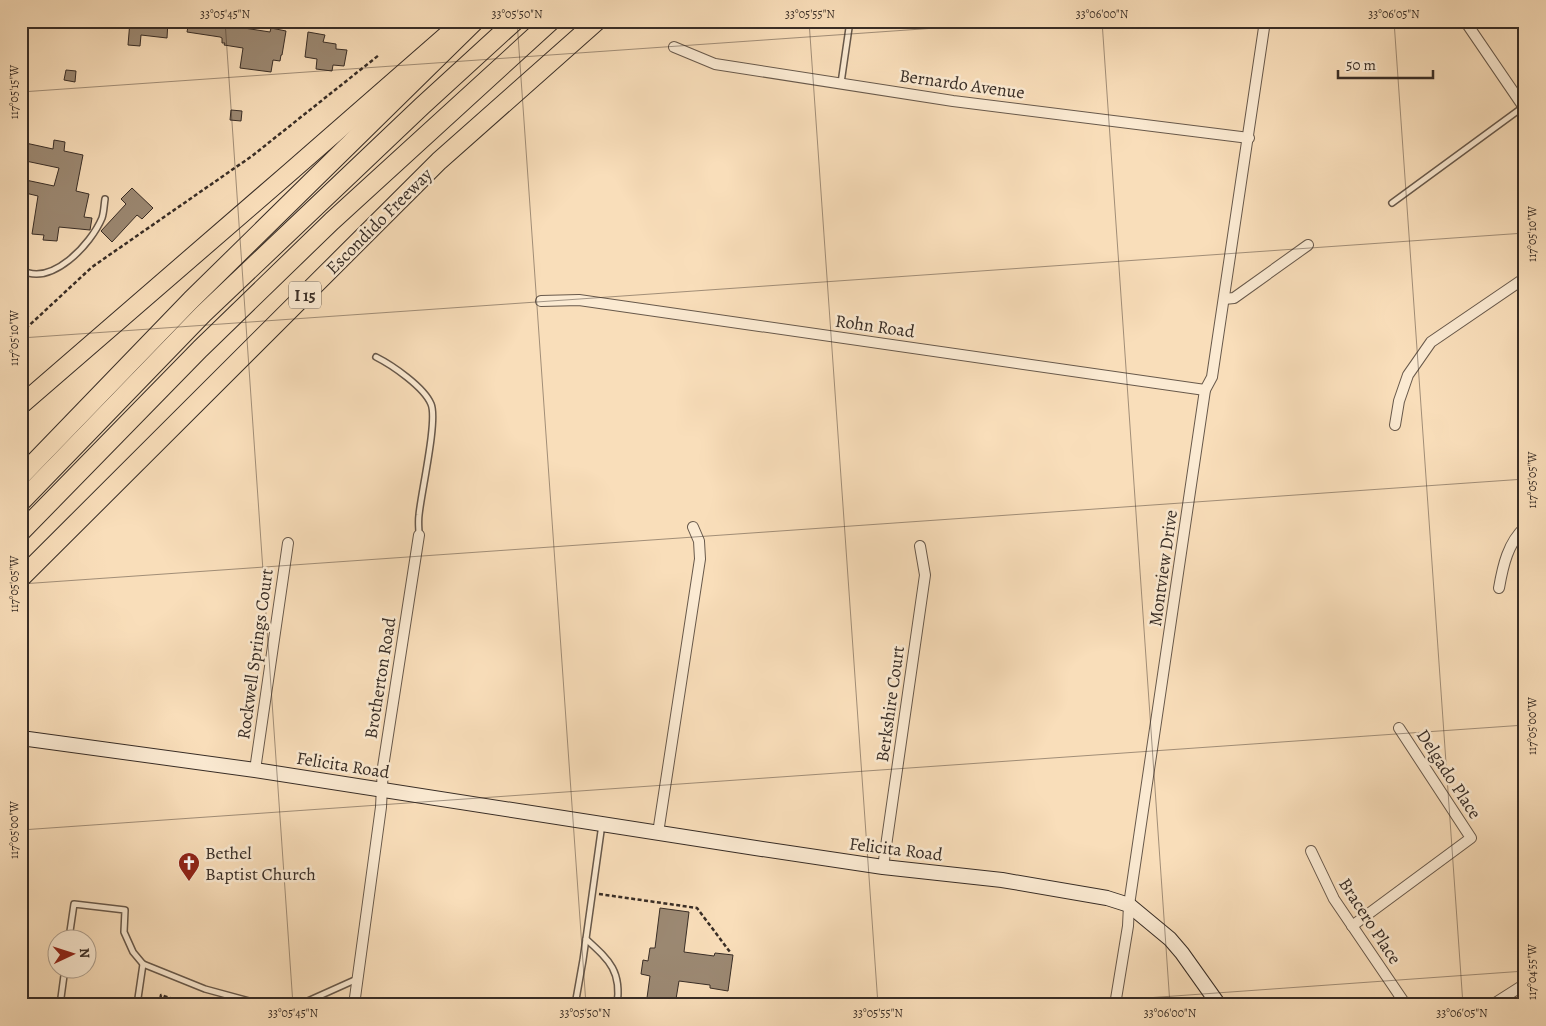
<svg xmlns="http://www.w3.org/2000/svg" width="1546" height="1026" viewBox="0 0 1546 1026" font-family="Alegreya,serif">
<rect width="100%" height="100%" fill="#f9deba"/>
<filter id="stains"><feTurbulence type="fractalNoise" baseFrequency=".004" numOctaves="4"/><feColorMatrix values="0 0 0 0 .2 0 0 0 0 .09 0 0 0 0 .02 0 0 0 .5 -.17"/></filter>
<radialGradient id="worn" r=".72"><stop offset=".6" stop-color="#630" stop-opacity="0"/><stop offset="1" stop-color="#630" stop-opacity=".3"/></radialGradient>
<g fill="#9c8973" stroke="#382d26">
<path d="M130,21H168L167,38L141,35L140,46L128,45Z"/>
<path d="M189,21H216L231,26L270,32L271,28L286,31L282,55H281L280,61L273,60L271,72L240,68L243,48L224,45L225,43H222V38L220,37L187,32Z"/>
<path d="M308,32L325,35L323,42L336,44V49L347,50L344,66L333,65L332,71L316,69L317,59L305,57Z"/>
<path d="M66,70L76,71L75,82L64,80Z"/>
<path d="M231,110L242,111L241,121L230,120Z"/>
<path d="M54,140L65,142L64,151L83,155L76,191L89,194L84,217L92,218L90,230L59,227L57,241L43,240L44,235L32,234L38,196L21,192V179L54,186L59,168L21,160V142L53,149Z"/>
<path d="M132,188L153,208L142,219L137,215L112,242L101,231L126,204L121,199Z"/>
<path d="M660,908L689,912L684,952L714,956L715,953L733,955L728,991L710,988V985L679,981L675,1005H646L650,976L641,974L643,960L648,961L650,948H655Z"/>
</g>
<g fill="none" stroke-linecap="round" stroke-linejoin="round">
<g stroke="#68594b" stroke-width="8">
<g id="service">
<path d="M841,83L850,21"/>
<path d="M1392,203L1523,107"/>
<path d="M21,270C52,287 91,244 102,218C104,212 104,205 105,199"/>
<path d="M376,357C392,365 424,387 431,404C438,420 421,493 419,515C418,522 419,528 419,535"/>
<path d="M69,938L74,904L125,910L124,932L133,952L143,964L205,989L264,1005"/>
<path d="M586,939C609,960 622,971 617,1005"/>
<path d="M60,1005L65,968"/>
<path d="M137,1005L143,964"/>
<path d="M299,1005L357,979"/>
<path d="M575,1005L583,960L602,824"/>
</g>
</g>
<g stroke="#68594b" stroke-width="12">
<g id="minor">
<path d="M1465,21L1525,109"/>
<path d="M674,47L715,64L953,101L1249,138"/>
<path d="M1224,299L1234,298L1308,245"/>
<path d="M541,301L579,300L1205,390"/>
<path d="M1395,425L1399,401L1408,375L1431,342L1525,278"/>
<path d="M1499,588C1503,565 1508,543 1525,527"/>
<path d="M255,770L288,543"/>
<path d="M658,833L700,559L699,541L693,527"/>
<path d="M1311,851L1334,899L1406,1005"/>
<path d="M883,867L925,575L920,546"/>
<path d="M1352,926L1471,838L1399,728"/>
<path d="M354,1005L381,807L383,767L419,535"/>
<path d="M1115,1005L1128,926L1129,905L1205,390L1212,377L1265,21"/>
<path d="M1492,1005L1525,984"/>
</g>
</g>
<g stroke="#382d26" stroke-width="16">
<path id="secondary" d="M21,738L255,770L762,849L883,867L1002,880L1107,898L1129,905L1170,939L1182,953L1219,1005"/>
</g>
<g stroke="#382d26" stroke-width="20">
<g id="motorway">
<path d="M21,405L289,173L447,35"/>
<path d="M21,476L191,300L475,21"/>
<path d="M21,502L203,314L422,106L515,21"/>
<path d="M21,532L200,349L332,221L551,21"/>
<path d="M21,578L439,161L597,21"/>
</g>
</g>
<g stroke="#382d26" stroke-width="2.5" stroke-dasharray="4 2.5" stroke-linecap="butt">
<path d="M21,333L92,267L252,156L379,55"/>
<path d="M599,894L697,908L730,952"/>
<path d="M147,999L160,1000"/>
<path d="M159,1005L161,995L191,1005"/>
<path d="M174,1005V999"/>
</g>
<use href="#service" stroke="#fbead2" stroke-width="5"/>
<use href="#minor" stroke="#fbead2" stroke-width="10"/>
<use href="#secondary" stroke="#fbead2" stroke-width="14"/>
<use href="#motorway" stroke="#f9deba" stroke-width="18"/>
</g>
<path fill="none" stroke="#382d26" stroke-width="1" stroke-opacity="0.45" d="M225,21L293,1005M517,21L586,1005M809,21L878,1005M1102,21L1170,1005M1394,21L1463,1005M21,92L1036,21M21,338L1525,233M21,584L1525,479M21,830L1525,725M1048,1005L1525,971"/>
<defs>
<g id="church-pin" transform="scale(1.125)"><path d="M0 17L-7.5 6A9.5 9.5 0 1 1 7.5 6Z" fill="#8f2418" stroke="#fbead2"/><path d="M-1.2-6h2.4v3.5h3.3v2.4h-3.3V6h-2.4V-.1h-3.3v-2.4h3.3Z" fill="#fff"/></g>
</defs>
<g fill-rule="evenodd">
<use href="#church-pin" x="189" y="863"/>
</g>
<g text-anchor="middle" stroke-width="5" stroke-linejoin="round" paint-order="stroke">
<rect fill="#fbead2" stroke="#72665a" stroke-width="1" x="289" y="281.5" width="32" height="27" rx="4"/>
<g font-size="16" font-weight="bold" fill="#382d26">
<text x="305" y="301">I 15</text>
</g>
<g font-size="18" fill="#382d26" stroke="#fbead2">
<text transform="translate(962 84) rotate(8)" y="6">Bernardo Avenue</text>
<text transform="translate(379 221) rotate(-45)" y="6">Escondido Freeway</text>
<text transform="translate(875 326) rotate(8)" y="6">Rohn Road</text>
<text transform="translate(1163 568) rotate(-82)" y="6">Montview Drive</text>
<text transform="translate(255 654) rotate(-82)" y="6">Rockwell Springs Court</text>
<text transform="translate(380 678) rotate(-81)" y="6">Brotherton Road</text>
<text transform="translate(890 704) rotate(-82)" y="6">Berkshire Court</text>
<text transform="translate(343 765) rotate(9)" y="6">Felicita Road</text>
<text transform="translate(1449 774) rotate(57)" y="6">Delgado Place</text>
<text transform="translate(896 849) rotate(7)" y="6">Felicita Road</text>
<text transform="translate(1370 921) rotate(57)" y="6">Bracero Place</text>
</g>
<g font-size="18" fill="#382d26" stroke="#fbead2" text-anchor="start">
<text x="205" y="859">Bethel<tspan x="205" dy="21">Baptist Church</tspan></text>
</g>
</g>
<rect width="1546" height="1026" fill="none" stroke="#f9deba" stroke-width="55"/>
<g transform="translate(72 954) rotate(86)"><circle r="24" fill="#fbead2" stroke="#ad9e8d"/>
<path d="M0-4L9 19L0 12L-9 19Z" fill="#8f2418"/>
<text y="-8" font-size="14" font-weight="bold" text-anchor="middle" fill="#382d26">N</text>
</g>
<path d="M1338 70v8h95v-8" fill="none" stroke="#382d26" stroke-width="2.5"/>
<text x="1346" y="70" font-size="15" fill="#382d26" stroke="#fbead2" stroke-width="4" paint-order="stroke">50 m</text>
<rect x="28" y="28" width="1490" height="970" fill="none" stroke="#382d26" stroke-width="2"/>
<g font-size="12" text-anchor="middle" fill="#382d26">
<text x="225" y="18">33°05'45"N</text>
<text x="517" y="18">33°05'50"N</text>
<text x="810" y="18">33°05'55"N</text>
<text x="1102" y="18">33°06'00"N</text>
<text x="1394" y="18">33°06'05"N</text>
<text transform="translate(14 92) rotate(-90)" y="4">117°05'15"W</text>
<text transform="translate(1532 234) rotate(-90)" y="4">117°05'10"W</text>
<text transform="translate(14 338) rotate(-90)" y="4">117°05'10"W</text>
<text transform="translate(1532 480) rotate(-90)" y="4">117°05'05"W</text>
<text transform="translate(14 584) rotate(-90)" y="4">117°05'05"W</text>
<text transform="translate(1532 726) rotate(-90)" y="4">117°05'00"W</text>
<text transform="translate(14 830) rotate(-90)" y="4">117°05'00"W</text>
<text transform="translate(1532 972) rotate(-90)" y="4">117°04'55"W</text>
<text x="293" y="1017">33°05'45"N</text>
<text x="585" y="1017">33°05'50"N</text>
<text x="878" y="1017">33°05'55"N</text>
<text x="1170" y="1017">33°06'00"N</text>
<text x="1462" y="1017">33°06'05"N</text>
</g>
<rect width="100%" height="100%" filter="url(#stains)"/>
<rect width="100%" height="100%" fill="url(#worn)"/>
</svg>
